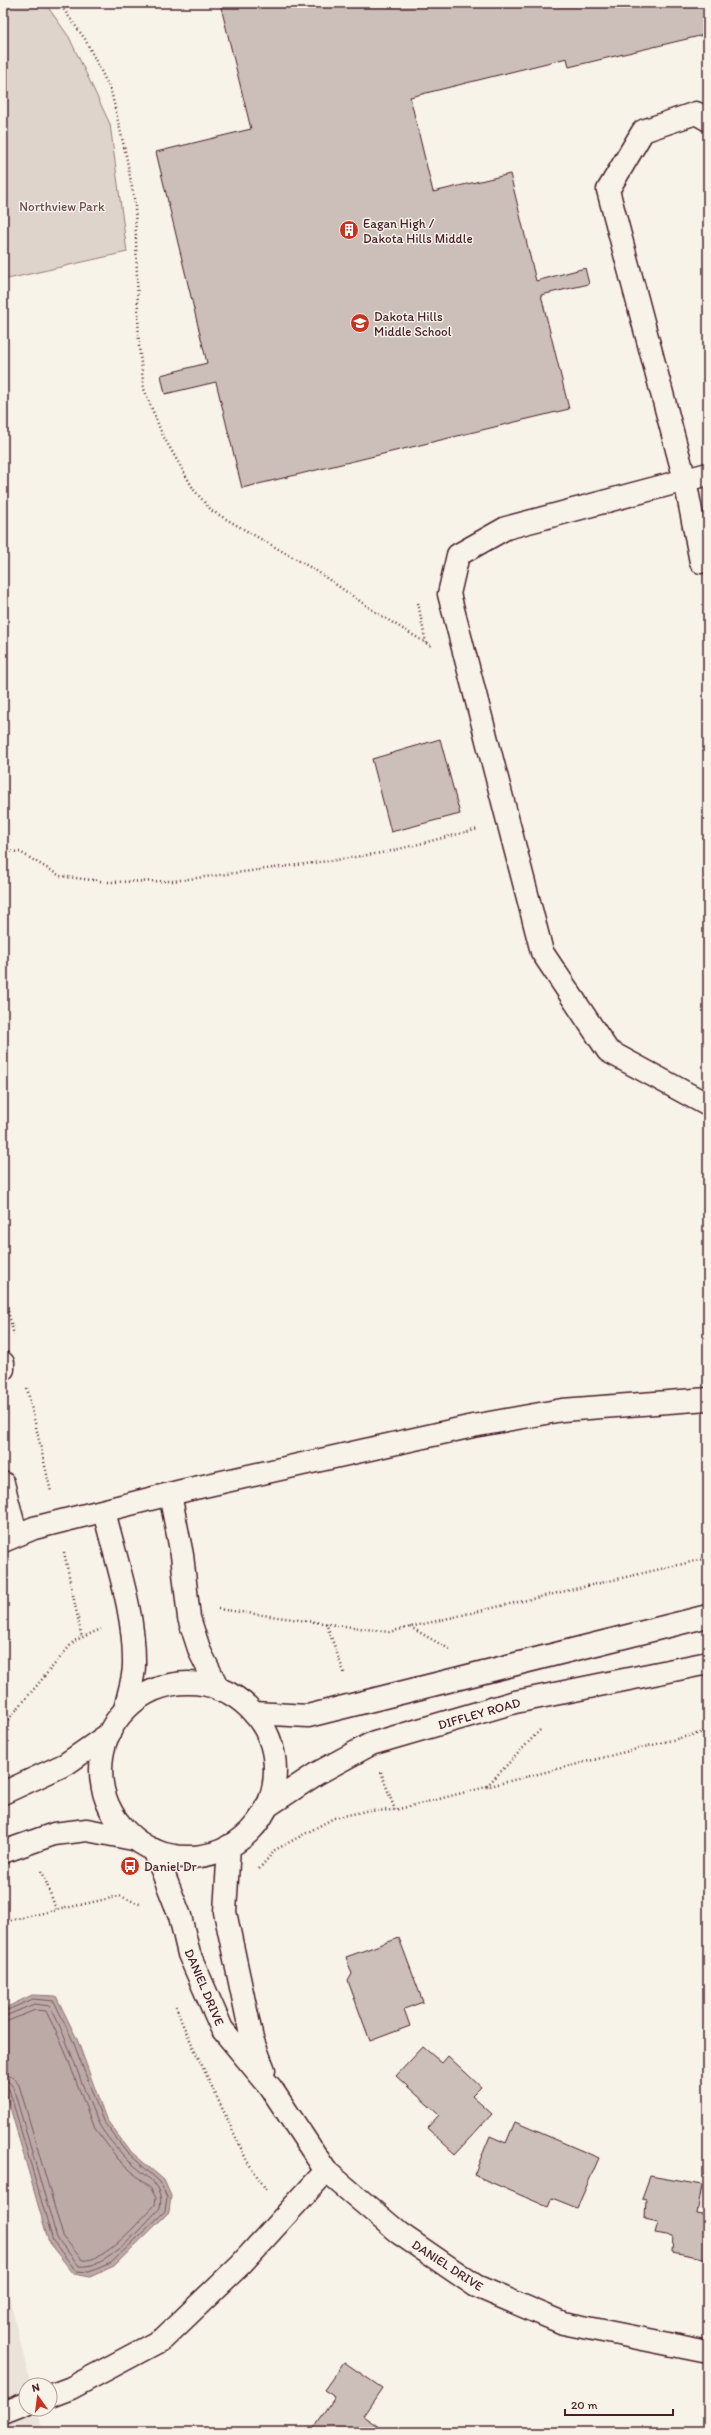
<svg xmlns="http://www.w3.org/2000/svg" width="711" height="2435" viewBox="0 0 711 2435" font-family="Itim,sans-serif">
<rect width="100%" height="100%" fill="#f7f3e8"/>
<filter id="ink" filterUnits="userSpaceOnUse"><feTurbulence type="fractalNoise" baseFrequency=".025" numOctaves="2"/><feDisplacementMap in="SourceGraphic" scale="8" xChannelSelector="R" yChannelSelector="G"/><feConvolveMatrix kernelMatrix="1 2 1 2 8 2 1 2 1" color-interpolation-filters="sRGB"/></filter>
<g filter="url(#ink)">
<path fill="#eae3da" d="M3,2273L31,2385H26V2409H37L43,2432H3Z"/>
<path fill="#ded4cc" stroke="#947a7c" d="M3,3H45L69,37L110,124L127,252L3,280Z"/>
<path fill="#bcaaa7" stroke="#8e7275" d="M32,1995L56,1996L77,2039L106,2119L129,2150L164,2180L171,2196L169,2212L114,2266L90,2277L74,2274L49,2243L3,2083V2009Z"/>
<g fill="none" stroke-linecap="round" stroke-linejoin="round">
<g stroke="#78575d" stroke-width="1">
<path d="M3,2012L33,1999L54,2001L73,2041L103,2121L127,2152L160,2182L167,2197L165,2211L111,2263L89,2272L76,2271L53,2241L9,2089L3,2085"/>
<path d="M3,2017L34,2004L50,2006C70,2043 80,2084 98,2122C103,2133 114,2145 122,2154C136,2171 166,2182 160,2208C141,2227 108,2270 79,2266L57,2238L13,2087L9,2082L3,2080"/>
<path d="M3,2023L35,2010L46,2011L63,2046L93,2126L118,2159L151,2189L156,2198L155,2205C140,2220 104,2264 82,2260L63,2236L19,2085L12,2077L3,2074"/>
</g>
</g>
<g fill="#ccbfb9" stroke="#4a1f2b">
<path d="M220,3H708V34L569,67L567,58L410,97L433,192L510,174L536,281L585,268L589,284L541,295L569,409L242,488L216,382L165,394L161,375L207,363L156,152L251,129Z"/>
<path d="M440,739L460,814L391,832L372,759Z"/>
<path d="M399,1938L423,2002L404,2009L410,2026L370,2041L348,1981L352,1974L346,1957Z"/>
<path d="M423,2047L442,2063L448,2056L481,2087L472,2096L492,2114L455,2154L427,2128L439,2115L396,2076Z"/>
<path d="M515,2122L599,2158L577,2208L552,2198L548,2207L474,2175L490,2136L506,2143Z"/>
<path d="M650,2176L702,2185L697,2214L708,2216V2259L672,2252L673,2236L655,2233L658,2222L645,2219L646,2199L642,2198Z"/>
<path d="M344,2362L382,2388L363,2416L386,2432H311L335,2397L324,2390Z"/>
</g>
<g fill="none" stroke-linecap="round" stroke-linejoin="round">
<g stroke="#4a1f2b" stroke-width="25">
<g id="minor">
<path d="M708,120L696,113L643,131L608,190L685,480L701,562L708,560"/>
<path d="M708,474L506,528L458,555L449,594L542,952L608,1051L708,1105"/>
<path d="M3,1363V1369"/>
<path d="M3,1483L16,1534"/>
<path d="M170,1494L182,1555L189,1618L200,1652L219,1690"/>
<path d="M104,1511C116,1561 135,1613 134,1665C134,1679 128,1695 125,1710"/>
<path d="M3,1541L34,1528L186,1490L473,1426L562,1410L708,1399"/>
<path d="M229,1846L225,1912L252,2039L264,2070"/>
<path d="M154,1850L180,1916L189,1954L222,2029L271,2088L326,2171L399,2233L476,2286L563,2323L708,2352"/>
<path d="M50,2396L71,2388L163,2339L241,2264L326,2171"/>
<path d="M3,2413L26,2404"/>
</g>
</g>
<g stroke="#4a1f2b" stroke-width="25">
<g id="major">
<circle cx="188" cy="1770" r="87"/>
<path d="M254,1713L308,1716L708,1616"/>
<path d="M3,1793L66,1764L109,1734"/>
<path d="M266,1807L316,1774L371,1744L515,1702L708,1663"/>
<path d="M3,1852L54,1834L87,1830L133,1839"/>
</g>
</g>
<g stroke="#4a1f2b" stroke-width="2.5" stroke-dasharray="1 3" stroke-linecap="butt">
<path d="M59,3L85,39L111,91L126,155L135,204L139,346L144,389L162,434L194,490L212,511L315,570L380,615L431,646"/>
<path d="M418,603L426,643"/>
<path d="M3,851L20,852L60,876L107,882L173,881L336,860L387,852L478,829"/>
<path d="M3,1292L14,1335"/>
<path d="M27,1388L51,1492"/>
<path d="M64,1552L82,1638"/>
<path d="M218,1609L389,1632L708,1558"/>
<path d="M326,1623L345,1675"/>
<path d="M410,1627L449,1649"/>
<path d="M3,1726L74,1641L101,1629"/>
<path d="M381,1772L395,1810"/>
<path d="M487,1786L542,1728"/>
<path d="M259,1869L275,1850L334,1818L366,1811L395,1810L708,1731"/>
<path d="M42,1871L56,1909"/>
<path d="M3,1922L120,1896L142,1905"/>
<path d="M176,2006L182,2023L247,2161L267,2191"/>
</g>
<use href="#minor" stroke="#f7f3e8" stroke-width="22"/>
<use href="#major" stroke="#f7f3e8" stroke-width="22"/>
</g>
</g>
<defs>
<g id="building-disc" transform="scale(1)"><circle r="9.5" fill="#c8321e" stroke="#f7f3e8"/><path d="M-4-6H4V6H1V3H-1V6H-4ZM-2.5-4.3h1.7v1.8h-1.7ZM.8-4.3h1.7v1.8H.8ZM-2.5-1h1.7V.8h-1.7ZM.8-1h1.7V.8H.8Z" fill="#fff"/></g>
<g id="school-disc" transform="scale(1)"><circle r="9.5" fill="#c8321e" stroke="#f7f3e8"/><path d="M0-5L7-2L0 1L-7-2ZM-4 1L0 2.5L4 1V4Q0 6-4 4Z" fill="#fff"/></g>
<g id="bus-disc" transform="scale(1)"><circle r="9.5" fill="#c8321e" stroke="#f7f3e8"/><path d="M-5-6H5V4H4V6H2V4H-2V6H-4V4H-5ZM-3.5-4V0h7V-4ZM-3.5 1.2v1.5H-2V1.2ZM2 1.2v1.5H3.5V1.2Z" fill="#fff"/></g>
</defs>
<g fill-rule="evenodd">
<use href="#building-disc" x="349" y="230"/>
<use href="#school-disc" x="360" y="323"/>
<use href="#bus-disc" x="130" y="1866"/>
</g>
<g text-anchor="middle" stroke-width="3" stroke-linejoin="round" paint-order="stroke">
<g font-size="13" fill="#6f4c53" stroke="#f7f3e8">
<text x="62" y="211">Northview Park</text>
</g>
<g font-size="13" fill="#4a1f2b" stroke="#f7f3e8" text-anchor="start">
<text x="363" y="228">Eagan High /<tspan x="363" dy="15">Dakota Hills Middle</tspan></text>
<text x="374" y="321">Dakota Hills<tspan x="374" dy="15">Middle School</tspan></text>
<text x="144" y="1871">Daniel Dr</text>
</g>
<g font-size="13" fill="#4a1f2b" stroke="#f7f3e8">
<text transform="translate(479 1713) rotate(-16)" y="5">DIFFLEY ROAD</text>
<text transform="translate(205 1987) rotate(67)" y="5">DANIEL DRIVE</text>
<text transform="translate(448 2265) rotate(33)" y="5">DANIEL DRIVE</text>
</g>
</g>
<rect width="711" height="2435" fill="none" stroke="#f7f3e8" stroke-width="16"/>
<rect x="8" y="8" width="695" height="2419" fill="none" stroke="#4a1f2b" stroke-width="1.5" filter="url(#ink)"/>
<g transform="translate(38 2397) rotate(346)"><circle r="19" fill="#f7f3e8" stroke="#b29e9c"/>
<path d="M0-3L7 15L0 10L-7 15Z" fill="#c8321e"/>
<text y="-6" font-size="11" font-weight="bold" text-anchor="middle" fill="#4a1f2b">N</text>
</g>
<path d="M565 2409v6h108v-6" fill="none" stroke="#4a1f2b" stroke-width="2"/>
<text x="571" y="2409" font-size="12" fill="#4a1f2b" stroke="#f7f3e8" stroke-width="3" paint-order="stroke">20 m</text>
</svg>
